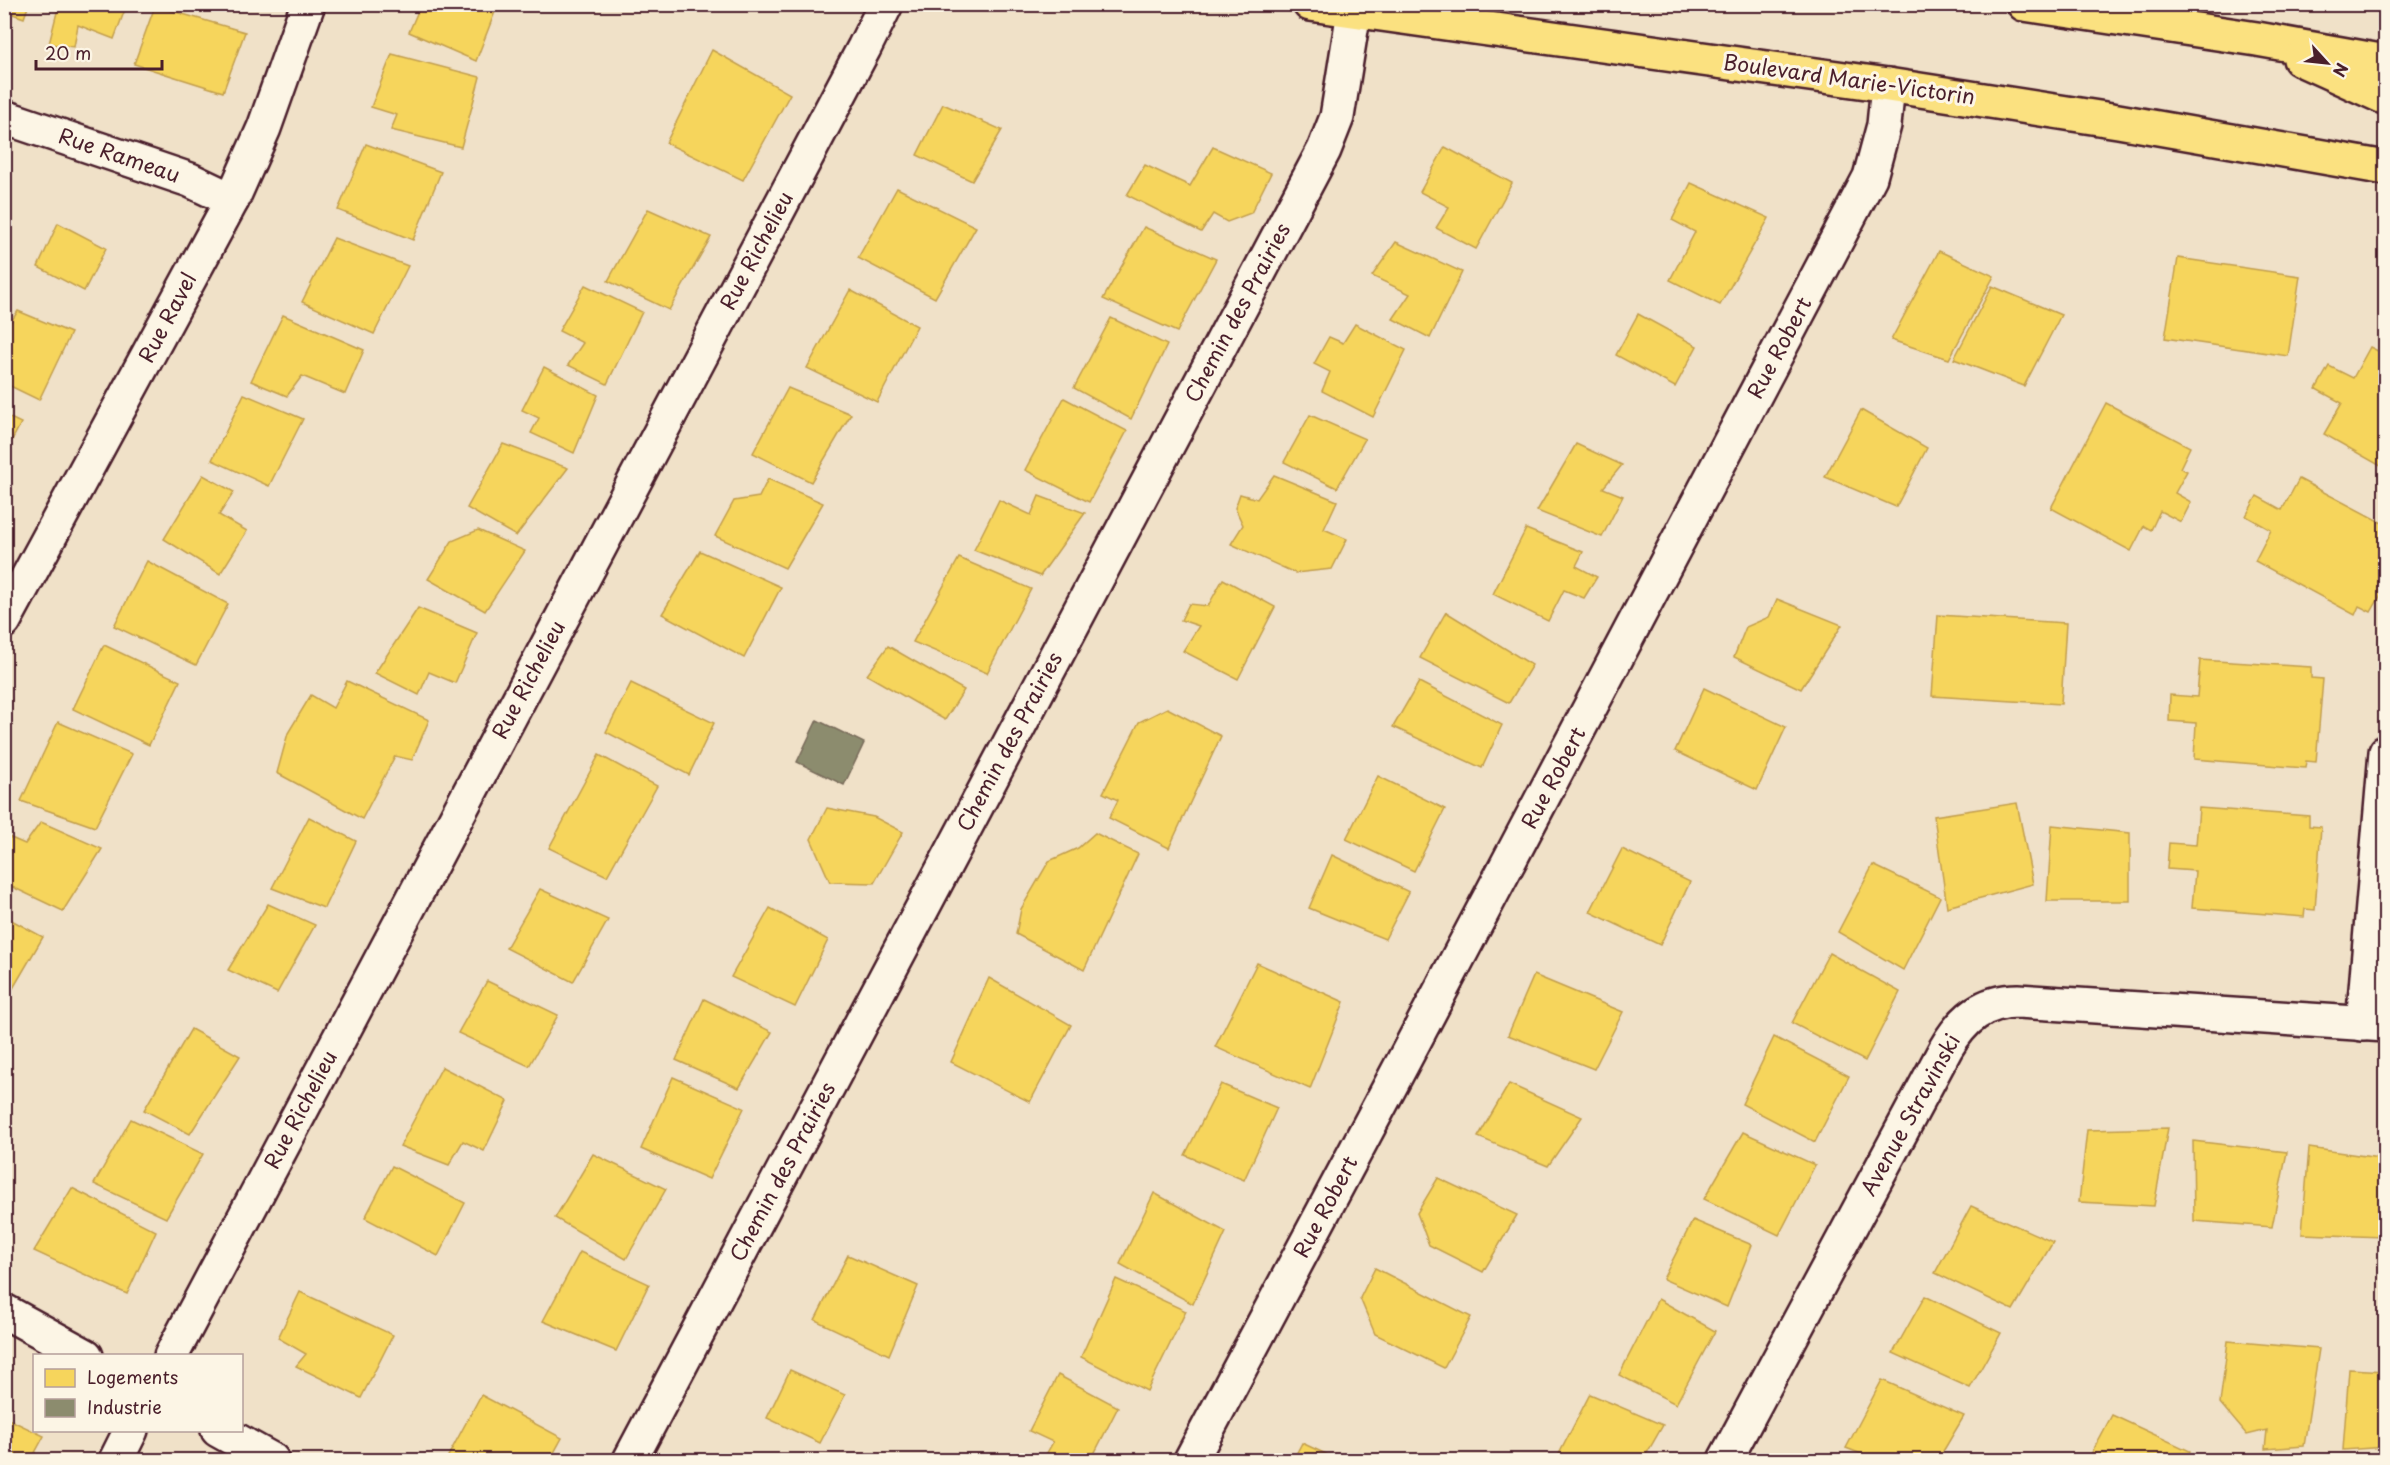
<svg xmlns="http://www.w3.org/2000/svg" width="2390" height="1465" viewBox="0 0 2390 1465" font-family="'Playpen Sans',sans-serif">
<rect width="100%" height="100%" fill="#f0e1c8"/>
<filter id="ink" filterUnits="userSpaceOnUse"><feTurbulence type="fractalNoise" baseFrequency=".0167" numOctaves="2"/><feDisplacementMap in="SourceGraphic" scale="12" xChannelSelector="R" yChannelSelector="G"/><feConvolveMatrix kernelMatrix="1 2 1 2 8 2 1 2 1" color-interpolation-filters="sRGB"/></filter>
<g filter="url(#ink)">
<g fill="#f6d55c" stroke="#c29e4d" stroke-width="1.5">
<path d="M4,4H29L24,18L4,11Z"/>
<path d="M59,4H127L114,39L78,25L74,47L49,44Z"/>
<path d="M421,4H498L476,61L409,32Z"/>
<path d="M155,6L245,32L223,92L134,64Z"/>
<path d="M712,50L790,94L743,180L666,143Z"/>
<path d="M392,54L480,77L461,147L391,130L397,115L371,107Z"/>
<path d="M943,104L1002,130L972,181L917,155Z"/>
<path d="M366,144L441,172L413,240L338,210Z"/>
<path d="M1213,147L1271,173L1251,213L1227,222L1213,214L1201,232L1127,195L1145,165L1190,186Z"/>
<path d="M1445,147L1512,183L1476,249L1436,228L1449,207L1420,192Z"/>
<path d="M1691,183L1769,218L1720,305L1670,280L1695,232L1672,220Z"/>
<path d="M897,188L976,227L935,298L858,258Z"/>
<path d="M648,209L711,237L669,310L608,281Z"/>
<path d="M58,223L106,248L84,291L38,267Z"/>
<path d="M1144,227L1216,259L1177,332L1103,299Z"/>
<path d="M334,238L408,266L374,334L302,302Z"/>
<path d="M1396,242L1462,272L1430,338L1393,319L1410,294L1372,276Z"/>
<path d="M1939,251L1994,276L1949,359L1891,340Z"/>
<path d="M2178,258L2300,276L2288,356L2165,338Z"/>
<path d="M585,285L642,312L607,384L568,365L583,343L559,331Z"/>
<path d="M1992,286L2061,315L2024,386L1954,359Z"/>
<path d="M850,290L917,326L877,402L807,368Z"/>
<path d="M18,311L71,333L39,400L4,383V332Z"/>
<path d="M1638,314L1697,346L1675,387L1616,355Z"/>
<path d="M283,315L364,350L345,394L302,376L287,396L251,381Z"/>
<path d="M1111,318L1167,345L1131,419L1074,388Z"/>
<path d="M1355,324L1406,350L1373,417L1322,391L1330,372L1314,364L1329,337L1343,343Z"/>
<path d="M2370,347L2386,355V469L2324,434L2342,403L2316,389L2329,366L2353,378Z"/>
<path d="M544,367L598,395L574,453L531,433L539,418L522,410Z"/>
<path d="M788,388L851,414L811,482L753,453Z"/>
<path d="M244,394L303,419L269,486L212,460Z"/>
<path d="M1064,398L1127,431L1089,502L1025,470Z"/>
<path d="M2106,403L2190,447L2180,468L2187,471L2175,493L2191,502L2181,522L2160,511L2151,530L2144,526L2131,551L2051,508Z"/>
<path d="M1861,410L1927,448L1896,507L1825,477Z"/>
<path d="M4,415L21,423L4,455Z"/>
<path d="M1310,415L1365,439L1337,488L1284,462Z"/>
<path d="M503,444L568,468L516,536L467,508Z"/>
<path d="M1576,444L1622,465L1603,488L1623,496L1602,537L1537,511Z"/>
<path d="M203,475L234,492L219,515L247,531L220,574L164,539Z"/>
<path d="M1274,475L1337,501L1324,529L1347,539L1332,569L1295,573L1231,544L1243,525L1235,508L1240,494L1257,499Z"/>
<path d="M768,479L823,503L785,568L715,536L734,501L759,497Z"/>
<path d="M2299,479L2386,525V586L2371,612L2359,606L2355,615L2255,561L2271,530L2246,516L2257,496L2282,510Z"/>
<path d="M1039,496L1085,513L1040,576L974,550L999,500L1031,515Z"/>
<path d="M1526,529L1583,552L1576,566L1597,577L1584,598L1564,590L1548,621L1493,594Z"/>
<path d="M478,530L525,551L485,611L428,579L452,541Z"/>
<path d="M700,551L781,587L744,658L662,614Z"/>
<path d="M959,558L1031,589L987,673L913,642Z"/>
<path d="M147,561L228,604L196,665L114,626Z"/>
<path d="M1223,579L1275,607L1238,679L1183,651L1199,626L1181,620L1189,604L1208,606Z"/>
<path d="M1777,599L1842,625L1801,689L1734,657L1746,627L1769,617Z"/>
<path d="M418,608L477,633L455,683L429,672L419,695L375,673Z"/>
<path d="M1446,612L1532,665L1509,703L1420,658Z"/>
<path d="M1938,615L2066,623L2061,704L1932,696Z"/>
<path d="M104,645L180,681L149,745L73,709Z"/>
<path d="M888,646L964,690L945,720L867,675Z"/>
<path d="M2200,660L2311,667V678L2323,679L2316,762L2306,761L2305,768L2194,759L2196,723L2169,721L2170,695L2197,697Z"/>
<path d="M347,681L429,720L412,760L395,756L362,819L277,773L288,733L311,695L333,708Z"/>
<path d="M1419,682L1502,725L1482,768L1393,727Z"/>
<path d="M631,683L714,723L689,775L606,732Z"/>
<path d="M1704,688L1786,727L1757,790L1675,751Z"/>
<path d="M1167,708L1221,736L1169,848L1109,818L1118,800L1103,793L1139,722Z"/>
<path d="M58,722L132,754L95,827L21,801Z"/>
<path d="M599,755L657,786L607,876L549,848Z"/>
<path d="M1378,776L1445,809L1414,871L1346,839Z"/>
<path d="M2017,803L2033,884L1947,907L1934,816Z"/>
<path d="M827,808L874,817L903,832L874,883L830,882L811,839Z"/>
<path d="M2199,808L2309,816V826L2321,827L2315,910L2305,909L2304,917L2192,908L2195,871L2167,869L2169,843L2196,845Z"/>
<path d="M309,817L356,841L324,908L272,888Z"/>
<path d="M41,822L102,849L63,911L4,883V835L25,844Z"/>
<path d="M2052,825L2130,833V901H2047Z"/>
<path d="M1095,833L1138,854L1084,970L1016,934L1021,909L1049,861L1078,848Z"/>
<path d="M1622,849L1690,882L1660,945L1590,912Z"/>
<path d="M1332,855L1409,892L1385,939L1309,908Z"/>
<path d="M1873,865L1940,897L1903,970L1838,932Z"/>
<path d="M540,889L608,920L573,982L506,948Z"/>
<path d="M268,904L315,925L277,993L228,970Z"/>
<path d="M770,908L828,940L795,1007L731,977Z"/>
<path d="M4,916L43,937L12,990L4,987Z"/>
<path d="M1829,953L1900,992L1865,1061L1792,1023Z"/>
<path d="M1257,963L1344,1002L1310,1089L1215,1047Z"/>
<path d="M1534,975L1623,1012L1594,1069L1508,1035Z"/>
<path d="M989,978L1071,1025L1030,1102L951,1062Z"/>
<path d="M487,981L558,1015L529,1066L458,1033Z"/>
<path d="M704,999L772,1032L739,1088L676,1060Z"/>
<path d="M191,1029L240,1056L190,1134L144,1110Z"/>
<path d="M1774,1037L1849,1076L1815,1142L1742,1104Z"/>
<path d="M442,1067L508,1101L484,1151L463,1141L449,1165L400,1146Z"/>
<path d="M673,1077L744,1108L709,1179L641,1149Z"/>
<path d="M1221,1084L1277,1108L1244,1180L1185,1155Z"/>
<path d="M1509,1084L1582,1117L1548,1166L1478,1137Z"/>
<path d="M131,1119L203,1154L166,1218L94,1184Z"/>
<path d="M2168,1128L2154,1206L2079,1202L2087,1130Z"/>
<path d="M1743,1132L1815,1165L1779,1235L1704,1199Z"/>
<path d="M2193,1141L2287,1152L2272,1227L2194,1221Z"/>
<path d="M2309,1148L2386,1159L2383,1237L2302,1234Z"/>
<path d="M593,1154L666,1189L626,1259L555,1218Z"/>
<path d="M392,1166L465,1203L438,1256L365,1218Z"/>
<path d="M1438,1178L1517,1215L1483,1272L1429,1245L1417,1213Z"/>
<path d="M72,1188L156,1231L127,1294L34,1251Z"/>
<path d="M1154,1193L1226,1232L1193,1304L1120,1264Z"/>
<path d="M1971,1206L2053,1242L2013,1310L1935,1273Z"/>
<path d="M1693,1220L1752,1245L1727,1307L1663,1279Z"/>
<path d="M580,1252L649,1284L616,1351L543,1321Z"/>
<path d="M848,1255L918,1286L889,1355L815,1320Z"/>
<path d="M1375,1268L1471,1317L1444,1368L1375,1334L1360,1298Z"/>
<path d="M1116,1279L1186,1311L1147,1391L1081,1357Z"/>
<path d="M300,1292L393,1335L361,1398L296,1366L306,1354L278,1338Z"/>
<path d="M1925,1296L2001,1333L1970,1388L1893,1353Z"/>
<path d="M1658,1299L1715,1331L1676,1404L1619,1375Z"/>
<path d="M2228,1341L2319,1349L2304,1446L2265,1449L2267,1430L2247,1435L2220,1403Z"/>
<path d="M2349,1369L2386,1371V1447L2343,1450Z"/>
<path d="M790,1370L845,1395L820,1443L767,1418Z"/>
<path d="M1058,1375L1118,1407L1091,1460H1043L1053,1442L1029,1431Z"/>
<path d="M1882,1380L1964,1416L1938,1460H1877L1846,1448Z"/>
<path d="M1590,1394L1663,1425L1643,1460H1556Z"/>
<path d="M481,1395L562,1438L550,1460H446Z"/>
<path d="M2112,1415L2190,1451L2185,1460H2088Z"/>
<path d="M4,1417L44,1436L31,1460H4Z"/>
<path d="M1302,1443L1339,1460H1293Z"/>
</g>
<path fill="#8c8c6e" stroke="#786b5a" stroke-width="1.5" d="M817,720L864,743L844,785L797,762Z"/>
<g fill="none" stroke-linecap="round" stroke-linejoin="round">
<g stroke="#4a1f2b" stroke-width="38">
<g id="minor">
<path d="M4,117L190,180L232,200"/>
<path d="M4,621L232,200L264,128L308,4"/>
<path d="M2363,1024L2386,752"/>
<path d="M4,1311L86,1356"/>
<path d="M171,1356L864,48L886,4"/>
<path d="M218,1430L272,1460"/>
<path d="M116,1460L131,1430"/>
<path d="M630,1460L1324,150L1337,117L1354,11"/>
<path d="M1191,1460L1403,1062L1870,177L1884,125L1888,85"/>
<path d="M1725,1460L1946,1048C1963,1019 1983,1001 2018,1001L2386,1025"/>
</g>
</g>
<g stroke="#4a1f2b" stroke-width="38">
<path id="major" d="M1310,4L1888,85L2118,121L2386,168"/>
</g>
<g stroke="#4a1f2b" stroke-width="38">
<g id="highway">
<path d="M2024,4L2257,39L2386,62"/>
<path d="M2300,59L2386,98"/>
</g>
</g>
<use href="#minor" stroke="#fcf5e5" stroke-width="33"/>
<use href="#major" stroke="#fbe180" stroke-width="33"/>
<use href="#highway" stroke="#fbe180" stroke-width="33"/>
</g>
</g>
<g text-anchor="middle" stroke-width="6" stroke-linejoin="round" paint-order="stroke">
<g font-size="21" fill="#4a1f2b" stroke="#fcf5e5">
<text transform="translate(1849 80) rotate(8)" y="7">Boulevard Marie-Victorin</text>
<text transform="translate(119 156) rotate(19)" y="7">Rue Rameau</text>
<text transform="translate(757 251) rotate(-62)" y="7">Rue Richelieu</text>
<text transform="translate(1238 313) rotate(-62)" y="7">Chemin des Prairies</text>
<text transform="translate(168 318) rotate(-62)" y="7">Rue Ravel</text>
<text transform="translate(1780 348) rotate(-62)" y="7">Rue Robert</text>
<text transform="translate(529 680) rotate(-62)" y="7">Rue Richelieu</text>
<text transform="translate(1010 742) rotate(-62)" y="7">Chemin des Prairies</text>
<text transform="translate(1554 778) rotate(-62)" y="7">Rue Robert</text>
<text transform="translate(301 1110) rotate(-62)" y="7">Rue Richelieu</text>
<text transform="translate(1911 1115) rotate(-61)" y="7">Avenue Stravinski</text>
<text transform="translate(783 1172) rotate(-62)" y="7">Chemin des Prairies</text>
<text transform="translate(1326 1207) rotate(-62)" y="7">Rue Robert</text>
</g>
</g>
<rect width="2390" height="1465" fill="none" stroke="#fcf5e5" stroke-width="24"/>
<rect x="12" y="12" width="2366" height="1441" fill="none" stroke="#4a1f2b" stroke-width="2" filter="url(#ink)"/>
<rect x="33" y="1354" width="210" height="78" fill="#fcf5e5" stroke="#b59f9b" stroke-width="1.5"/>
<rect x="45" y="1369" width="30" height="18" fill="#f6d55c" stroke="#b59f9b" stroke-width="1.5"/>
<text x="87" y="1384" font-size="18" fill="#4a1f2b">Logements</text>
<rect x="45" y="1399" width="30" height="18" fill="#8c8c6e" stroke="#b59f9b" stroke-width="1.5"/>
<text x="87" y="1414" font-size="18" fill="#4a1f2b">Industrie</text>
<g transform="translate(2327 63) rotate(117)" stroke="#fcf5e5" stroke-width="4.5" paint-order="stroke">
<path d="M0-4.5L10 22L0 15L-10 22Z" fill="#4a1f2b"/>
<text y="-9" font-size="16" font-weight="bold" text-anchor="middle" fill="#4a1f2b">N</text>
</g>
<path d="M36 60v9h126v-9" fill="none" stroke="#4a1f2b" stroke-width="3"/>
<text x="45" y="60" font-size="18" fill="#4a1f2b" stroke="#fcf5e5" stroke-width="4.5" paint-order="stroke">20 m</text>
</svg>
